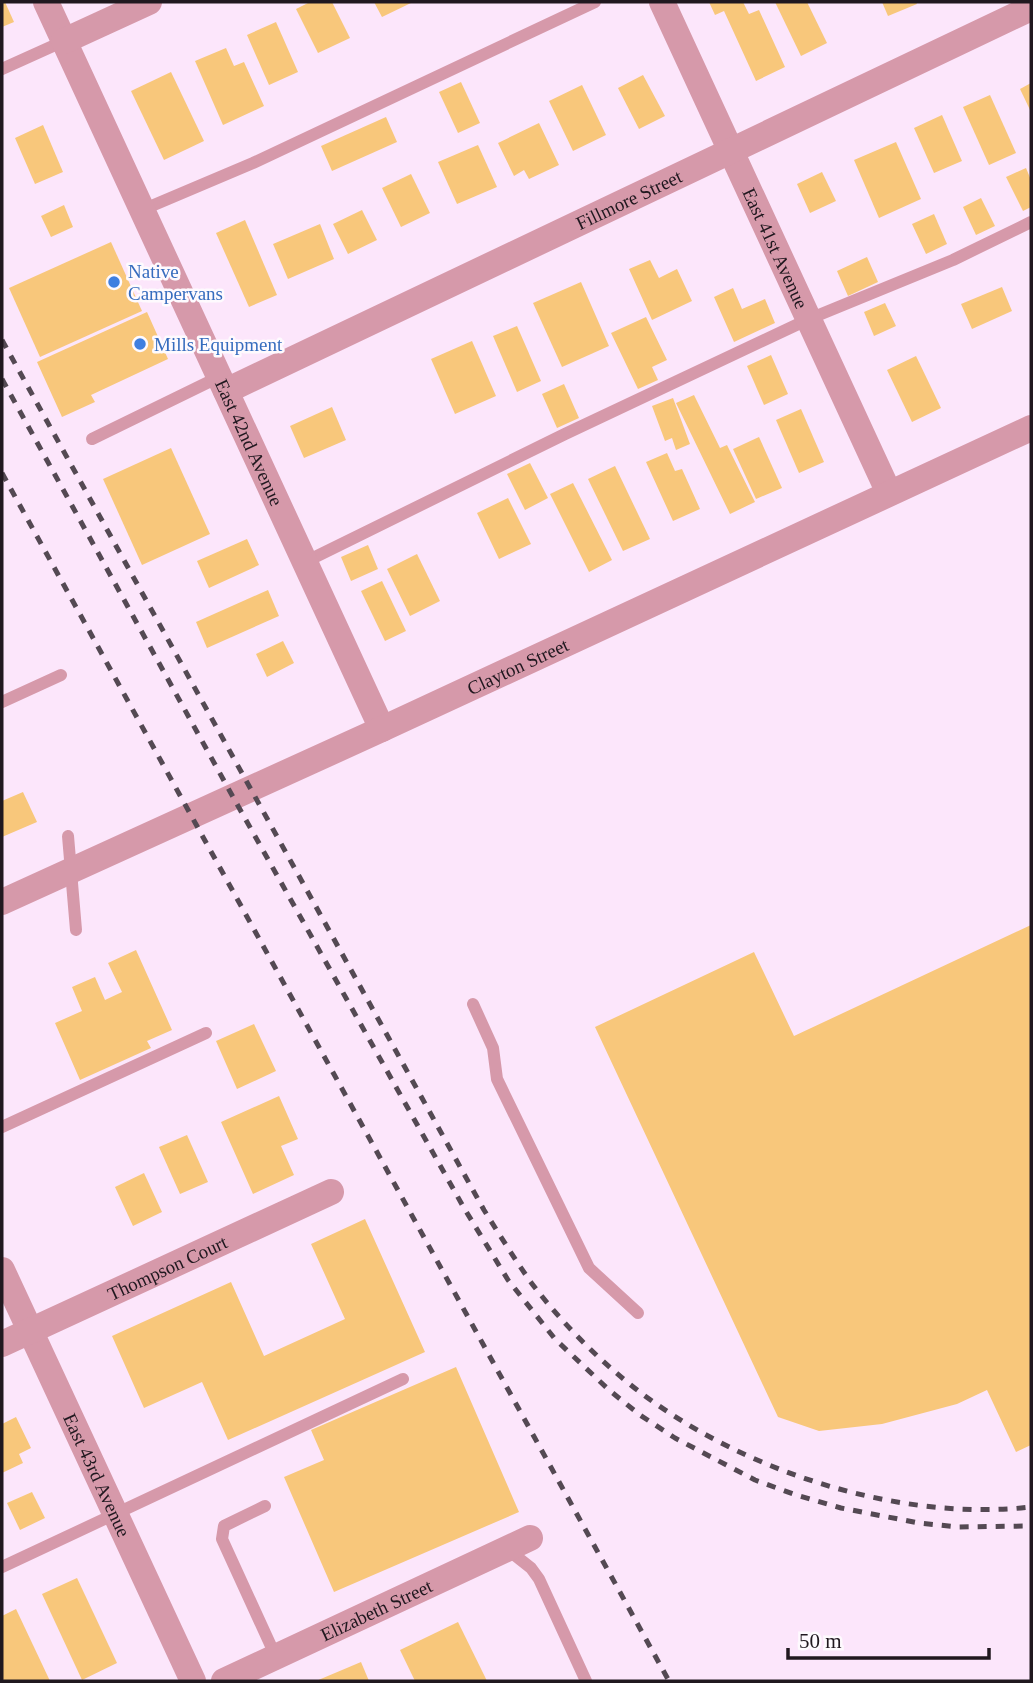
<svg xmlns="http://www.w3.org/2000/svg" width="1033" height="1683" viewBox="0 0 1033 1683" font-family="Georgia,serif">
<rect width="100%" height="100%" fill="#fce6fb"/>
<g fill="#f8c77b">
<path d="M2,2H5L14,22L2,27Z"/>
<path d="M310,2H332L350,38L318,53L296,9Z"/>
<path d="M374,2H413L382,17Z"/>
<path d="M709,2H743L749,14L759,10L785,67L756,81L724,11L715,15Z"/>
<path d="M775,2H807L827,43L801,56Z"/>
<path d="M882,2H916L917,4L888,16Z"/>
<path d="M276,22L298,72L269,85L247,35Z"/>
<path d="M226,48L234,66L244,62L264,106L223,125L195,61Z"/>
<path d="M171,72L204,141L164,160L131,91Z"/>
<path d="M643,75L665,116L639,129L618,88Z"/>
<path d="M461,82L480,123L458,133L439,92Z"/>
<path d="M1031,83V112L1020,89Z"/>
<path d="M582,85L606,135L573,151L549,101Z"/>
<path d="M990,95L1016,153L989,165L963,107Z"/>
<path d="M942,115L962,161L934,173L914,128Z"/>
<path d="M386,117L397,142L332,171L321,146Z"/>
<path d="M539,123L559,165L529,179L524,170L514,176L498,143Z"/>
<path d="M43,125L63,172L35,184L15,138Z"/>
<path d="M896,142L921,199L879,218L854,160Z"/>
<path d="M478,145L497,187L457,204L438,162Z"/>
<path d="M1026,168L1031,180V207L1023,211L1006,177Z"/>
<path d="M822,172L836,201L810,213L797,184Z"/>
<path d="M411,174L430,213L401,227L382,188Z"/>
<path d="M981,198L995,226L976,235L963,207Z"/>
<path d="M64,205L73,227L51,237L41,216Z"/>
<path d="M362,210L377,240L348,254L333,224Z"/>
<path d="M934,214L947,244L926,254L912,224Z"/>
<path d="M245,220L277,295L249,307L216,233Z"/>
<path d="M320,224L334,259L288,279L273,244Z"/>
<path d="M111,242L142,311L40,357L9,288Z"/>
<path d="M867,257L878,282L848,296L837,271Z"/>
<path d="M650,260L659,278L677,269L692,301L652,320L629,269Z"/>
<path d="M581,282L609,346L562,367L533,303Z"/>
<path d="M1002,287L1012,311L972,329L961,304Z"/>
<path d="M733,288L742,309L765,299L775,323L734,342L714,297Z"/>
<path d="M885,303L896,326L874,336L864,312Z"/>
<path d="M147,312L168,359L91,395L95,402L62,417L37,362Z"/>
<path d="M646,317L667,360L652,367L658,380L638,389L611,333Z"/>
<path d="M517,326L541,381L517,392L493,336Z"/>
<path d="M472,341L496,396L455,414L431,359Z"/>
<path d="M771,355L788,394L764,405L747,366Z"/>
<path d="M916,356L941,408L912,422L887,370Z"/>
<path d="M564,384L579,418L557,428L542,394Z"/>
<path d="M694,395L720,448L727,445L755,502L730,514L676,403Z"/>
<path d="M673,398L690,444L676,450L672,438L665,441L652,406Z"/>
<path d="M332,407L346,440L304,458L290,426Z"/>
<path d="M801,409L824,462L799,473L776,420Z"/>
<path d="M759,437L782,488L756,499L733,449Z"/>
<path d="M171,448L210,534L142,565L103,479Z"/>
<path d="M667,453L675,471L682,469L700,509L673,521L646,462Z"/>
<path d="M530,463L548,498L525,510L507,474Z"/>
<path d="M615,466L650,539L623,551L588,479Z"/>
<path d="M573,483L612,560L589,572L550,494Z"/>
<path d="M508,498L531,544L499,559L477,513Z"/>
<path d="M247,539L259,565L209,588L197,561Z"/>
<path d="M368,545L378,569L351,581L341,557Z"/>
<path d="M417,554L440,601L410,616L387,569Z"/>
<path d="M382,581L406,631L385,641L361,591Z"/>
<path d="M268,590L279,616L207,648L196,622Z"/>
<path d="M283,641L294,663L267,677L256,654Z"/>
<path d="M23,792L37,822L2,837V801Z"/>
<path d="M1031,925V1445L1016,1452L987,1390L957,1404L882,1424L819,1431L778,1417L595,1027L754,952L794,1036Z"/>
<path d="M136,950L172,1030L147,1041L151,1048L80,1080L55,1023L82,1011L72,987L95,977L105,1000L122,992L108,963Z"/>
<path d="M254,1024L276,1071L237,1089L216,1041Z"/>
<path d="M279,1096L298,1139L281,1146L294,1175L253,1194L221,1122Z"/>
<path d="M187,1135L208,1182L180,1194L159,1147Z"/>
<path d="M144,1173L162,1212L133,1226L115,1187Z"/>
<path d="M365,1219L425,1352L228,1440L202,1382L144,1408L112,1336L231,1282L264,1356L345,1319L311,1244Z"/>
<path d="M456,1367L519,1512L334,1592L284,1477L324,1460L311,1430Z"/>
<path d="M16,1417L31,1448L19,1454L23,1463L2,1473V1424Z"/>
<path d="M32,1492L45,1518L20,1530L7,1503Z"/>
<path d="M77,1578L117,1663L82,1680L42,1594Z"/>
<path d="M16,1609L50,1681H4L2,1677V1616Z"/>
<path d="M458,1622L487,1681H415L400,1650Z"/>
<path d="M361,1662L369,1681H316Z"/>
</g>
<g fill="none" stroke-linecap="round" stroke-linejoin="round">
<g stroke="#d699aa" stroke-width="12">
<path d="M2,69L64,41"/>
<path d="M142,210L253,163L595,2"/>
<path d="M92,439L219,377"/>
<path d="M305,562L565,434L809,319L953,260L1031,222"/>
<path d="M2,702L61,675"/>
<path d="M68,836L76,930"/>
<path d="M473,1004L493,1048L497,1079L589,1268L638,1313"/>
<path d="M2,1127L206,1033"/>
<path d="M265,1506L224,1526L222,1539L276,1657"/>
<path d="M507,1549L531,1568L539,1579L586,1681"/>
<path d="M2,1567L403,1379"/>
</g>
<g stroke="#d699aa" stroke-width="26">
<path id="s1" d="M46,2L382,729"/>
<path id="s2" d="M662,2L889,493"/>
<path d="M64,41L149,2"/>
<path id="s3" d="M226,391L1031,8"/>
<path id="s4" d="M2,902L382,729L1031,428"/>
<path id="s5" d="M2,1270L193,1681"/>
<path id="s6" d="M2,1344L331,1192"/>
<path id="s7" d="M224,1681L530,1538"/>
</g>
<g stroke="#544953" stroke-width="5" stroke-dasharray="9 9" stroke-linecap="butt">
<path d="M2,340L484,1210C499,1234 514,1258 530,1281C554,1313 583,1344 613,1370C719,1464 890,1523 1031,1507"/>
<path d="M2,379L233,797L464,1208L508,1280L555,1339L609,1390L640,1415L675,1438L755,1480L796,1495L841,1508L919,1523L958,1527L1031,1526"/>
<path d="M2,473L669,1681"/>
</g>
</g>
<g fill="#3f7fe0" stroke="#fefafe" stroke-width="2.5">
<circle cx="114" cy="282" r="7"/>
<circle cx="140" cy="344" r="7"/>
</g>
<g text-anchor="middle" stroke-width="5" stroke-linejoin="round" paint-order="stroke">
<g font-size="19" fill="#20181f" stroke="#fefafe">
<text dy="7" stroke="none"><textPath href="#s3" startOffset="446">Fillmore Street</textPath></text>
<text dy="7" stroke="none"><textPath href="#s2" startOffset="271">East 41st Avenue</textPath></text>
<text dy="7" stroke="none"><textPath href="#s1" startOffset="485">East 42nd Avenue</textPath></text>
<text dy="7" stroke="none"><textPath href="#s4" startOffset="567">Clayton Street</textPath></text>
<text dy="7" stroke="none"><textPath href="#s6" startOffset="182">Thompson Court</textPath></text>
<text dy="7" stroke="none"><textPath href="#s5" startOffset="226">East 43rd Avenue</textPath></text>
<text dy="7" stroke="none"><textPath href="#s7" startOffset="168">Elizabeth Street</textPath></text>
</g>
<g font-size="19" fill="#366cbe" stroke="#fefafe" text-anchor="start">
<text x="128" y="278">Native<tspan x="128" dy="22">Campervans</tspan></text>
<text x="154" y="351">Mills Equipment</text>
</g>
</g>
<rect width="1033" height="1683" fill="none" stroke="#20181f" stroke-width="7"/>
<path d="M788 1648v10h201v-10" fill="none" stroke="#20181f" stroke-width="3.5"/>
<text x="799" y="1648" font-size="21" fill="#20181f" stroke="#fefafe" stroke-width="5" paint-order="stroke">50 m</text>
</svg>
